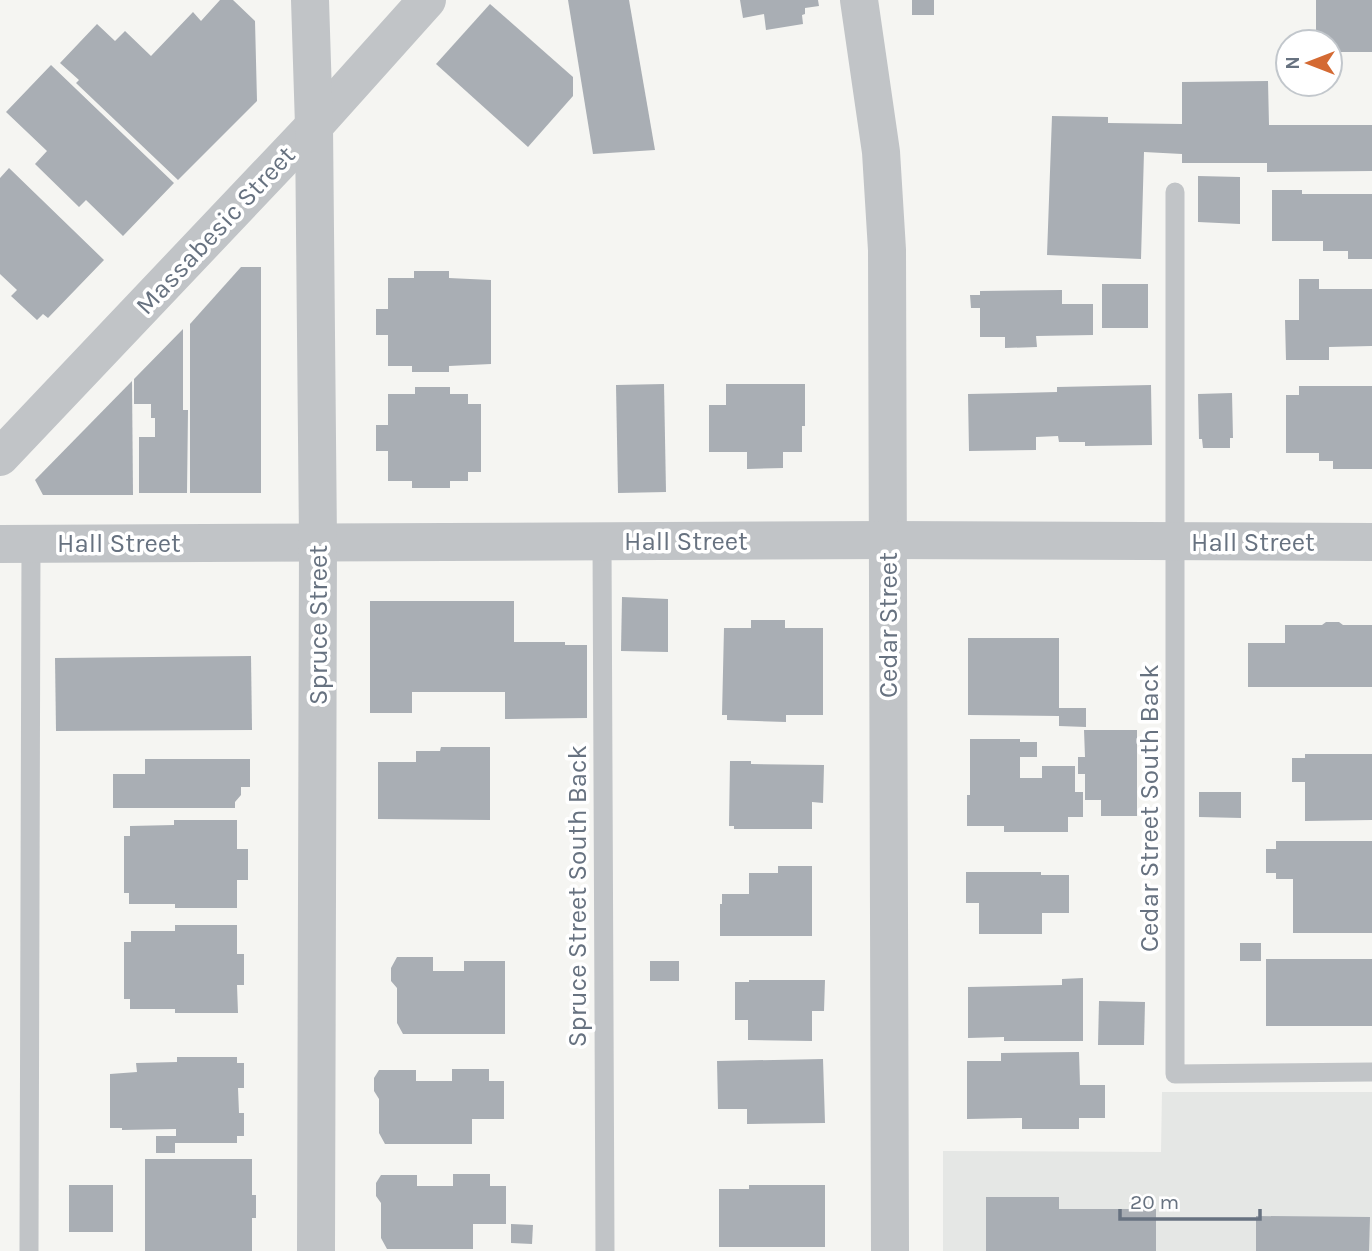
<svg xmlns="http://www.w3.org/2000/svg" width="1372" height="1251" viewBox="0 0 1372 1251" font-family="Karla,sans-serif">
<rect width="100%" height="100%" fill="#f5f5f2"/>
<path fill="#e5e7e5" d="M1162,1092H1372V1251H943V1151L1161,1152Z"/>
<g fill="#a9aeb4">
<path d="M220,0H233L255,21L257,101L178,180L76,83L79,80L60,63L97,24L115,41L125,31L151,56L193,12L201,21Z"/>
<path d="M568,0H629L655,150L593,154Z"/>
<path d="M740,0H818L819,6L805,8V14L802,15L803,24L766,30L764,14L743,18Z"/>
<rect x="912" y="0" width="22" height="15"/>
<path d="M1316,0H1372V52H1337V48H1330V42H1316Z"/>
<path d="M490,4L573,77V96L528,147L436,64Z"/>
<path d="M51,65L174,183L123,236L86,200L79,207L35,164L47,151L6,112Z"/>
<path d="M1268,81L1269,125H1372V171L1267,172V163H1182V154L1144,152L1141,259L1047,255L1052,116L1108,117V123L1182,124V82Z"/>
<path d="M9,168L104,260L48,318L43,314L37,320L11,296L17,290L0,274V178Z"/>
<path d="M1198,176L1240,177V224L1198,222Z"/>
<path d="M1272,190H1302V194H1372V259H1348V251H1323V241H1272Z"/>
<path d="M241,267H261V493H190V324Z"/>
<path d="M414,271H449V278L491,280V364L449,366V372H412V366H388V335H376V309H388V278H414Z"/>
<path d="M1299,279H1319V289H1372V346L1329,347V360H1286L1285,320H1299Z"/>
<rect x="1102" y="284" width="46" height="44"/>
<path d="M1062,290V304H1093V335L1036,336L1037,347L1005,348V337H980V308H971L970,295H980V291Z"/>
<path d="M183,329V410H188L187,493H139V437H155V418H151V404H134V379Z"/>
<path d="M132,381L133,495H43L35,480Z"/>
<path d="M664,384L666,492L618,493L616,385Z"/>
<path d="M726,384H805V426H802V452H783V468L747,469V452H709V405H726Z"/>
<path d="M1151,385L1152,445L1085,446V442H1059L1058,436L1036,437V450L969,451L968,394L1057,392V387Z"/>
<path d="M1299,386H1372V469H1333V461H1319V453H1286V395H1299Z"/>
<path d="M415,387H450V394H468V404H481V472H468V481H450V488H412V481H388V451H376V425H388V394H415Z"/>
<path d="M1232,393L1233,438H1230V448H1203L1202,439H1199L1198,394Z"/>
<path d="M622,597L668,599V652L621,651Z"/>
<path d="M370,601H514V642H565V645H587V718L505,719V692H412V713H370Z"/>
<path d="M751,620H785V628H823V715H786V722L727,720V715H722L724,628H751Z"/>
<path d="M1326,622H1339L1343,625H1372V687H1248V643H1285V625H1322Z"/>
<path d="M968,638H1059V708H1086V727L1059,726V716L968,715Z"/>
<path d="M251,656L252,730L56,731L55,658Z"/>
<path d="M1084,730H1137V816H1101V800H1085V774H1078V757H1085Z"/>
<path d="M970,739H1020V742H1037V757H1020V778H1042V766H1075V792H1083V817H1068V832H1004V826H967V795H970Z"/>
<path d="M441,747H490V820L378,819V762H416V751H440Z"/>
<path d="M1305,754H1372V820L1305,821V782H1292V758H1305Z"/>
<path d="M145,759H250V787H241V795L235,802V808H113V774H145Z"/>
<path d="M730,761H751V764L824,765L823,803L812,802V829H734V826H729Z"/>
<path d="M1199,792H1241V818L1199,817Z"/>
<path d="M174,820H237V849H248V880H237V908H175V904H129V893H124V836H130V826L174,825Z"/>
<path d="M1276,841H1372V933H1293V879H1276V873H1266V849H1276Z"/>
<path d="M778,866H812V936H720V904H722V894H749V873H778Z"/>
<path d="M966,872H1041V875H1069V913H1042V934H979V903H966Z"/>
<path d="M175,925H237V954H244V985H237L238,1013H175V1009H130V999H124V942H131V931H175Z"/>
<rect x="1240" y="943" width="21" height="18"/>
<path d="M397,957H433V971H464V961H505V1034H403L397,1023V988L391,981V968Z"/>
<rect x="1266" y="959" width="106" height="67"/>
<rect x="650" y="961" width="29" height="20"/>
<path d="M1083,978V1041H1004V1037L968,1038V987L1062,985V979Z"/>
<path d="M749,980H825L824,1011H812V1041L748,1040V1020H735V982H749Z"/>
<path d="M1099,1001L1145,1002L1144,1045H1098Z"/>
<path d="M1079,1052L1080,1085H1105V1118H1079V1129H1022V1118L967,1119V1061H1001V1053Z"/>
<path d="M177,1057H237V1063H244V1088H238L239,1113H244V1136H237V1143H175V1153H156V1136H176V1129L122,1130V1128H110V1074L137,1072L136,1063L177,1062Z"/>
<path d="M823,1059L825,1123L747,1124V1109H718L717,1061Z"/>
<path d="M452,1069H489V1081H504V1119H472V1144H385L379,1133V1099L374,1091V1078L379,1070H416V1081H452Z"/>
<path d="M145,1159H252V1195H256V1218H252V1251H145Z"/>
<path d="M453,1174H490V1186H506V1224H473V1249H387L381,1238V1203L376,1196V1183L381,1175H417V1186H453Z"/>
<rect x="69" y="1185" width="44" height="47"/>
<path d="M749,1185H825V1247H719V1189H749Z"/>
<path d="M986,1197H1059V1209H1156V1251H986Z"/>
<path d="M1256,1216L1370,1217L1369,1251H1256Z"/>
<path d="M511,1224L533,1225L532,1244L511,1243Z"/>
</g>
<g fill="none" stroke-linecap="round" stroke-linejoin="round">
<g stroke="#c1c4c7" stroke-width="19">
<path d="M1175,192V1074L1372,1072"/>
<path d="M602,541L605,1251"/>
<path d="M29,1251L31,543"/>
</g>
<g stroke="#c1c4c7" stroke-width="38">
<path d="M859,0L881,152L887,250L890,1251"/>
<path d="M0,457L314,126L427,0"/>
<path d="M0,544L888,540L1372,542"/>
</g>
<path stroke="#c1c4c7" stroke-width="38" d="M310,0L314,126L318,542L316,1251"/>
</g>
<g text-anchor="middle" stroke-width="7" stroke-linejoin="round" paint-order="stroke">
<g font-size="26" fill="#677280" stroke="#fff">
<text transform="translate(215 230) rotate(-47)" y="9">Massabesic Street</text>
<text x="686" y="550">Hall Street</text>
<text x="1253" y="551">Hall Street</text>
<text x="119" y="552">Hall Street</text>
<text transform="translate(318 625) rotate(-90)" y="9">Spruce Street</text>
<text transform="translate(888 625) rotate(-90)" y="9">Cedar Street</text>
<text transform="translate(1149 808) rotate(-90)" y="9">Cedar Street South Back</text>
<text transform="translate(577 896) rotate(-90)" y="9">Spruce Street South Back</text>
</g>
</g>
<g transform="translate(1309 63) rotate(270)"><circle r="33" fill="#ffffff" stroke="#c2c7cc" stroke-width="2"/>
<path d="M0-5L12 26L0 18L-12 26Z" fill="#d46a33"/>
<text y="-10" font-size="19" font-weight="bold" text-anchor="middle" fill="#677280">N</text>
</g>
<path d="M1120 1209v10h140v-10" fill="none" stroke="#677280" stroke-width="3.5"/>
<text x="1130" y="1209" font-size="21" fill="#677280" stroke="#ffffff" stroke-width="5" paint-order="stroke">20 m</text>
</svg>
